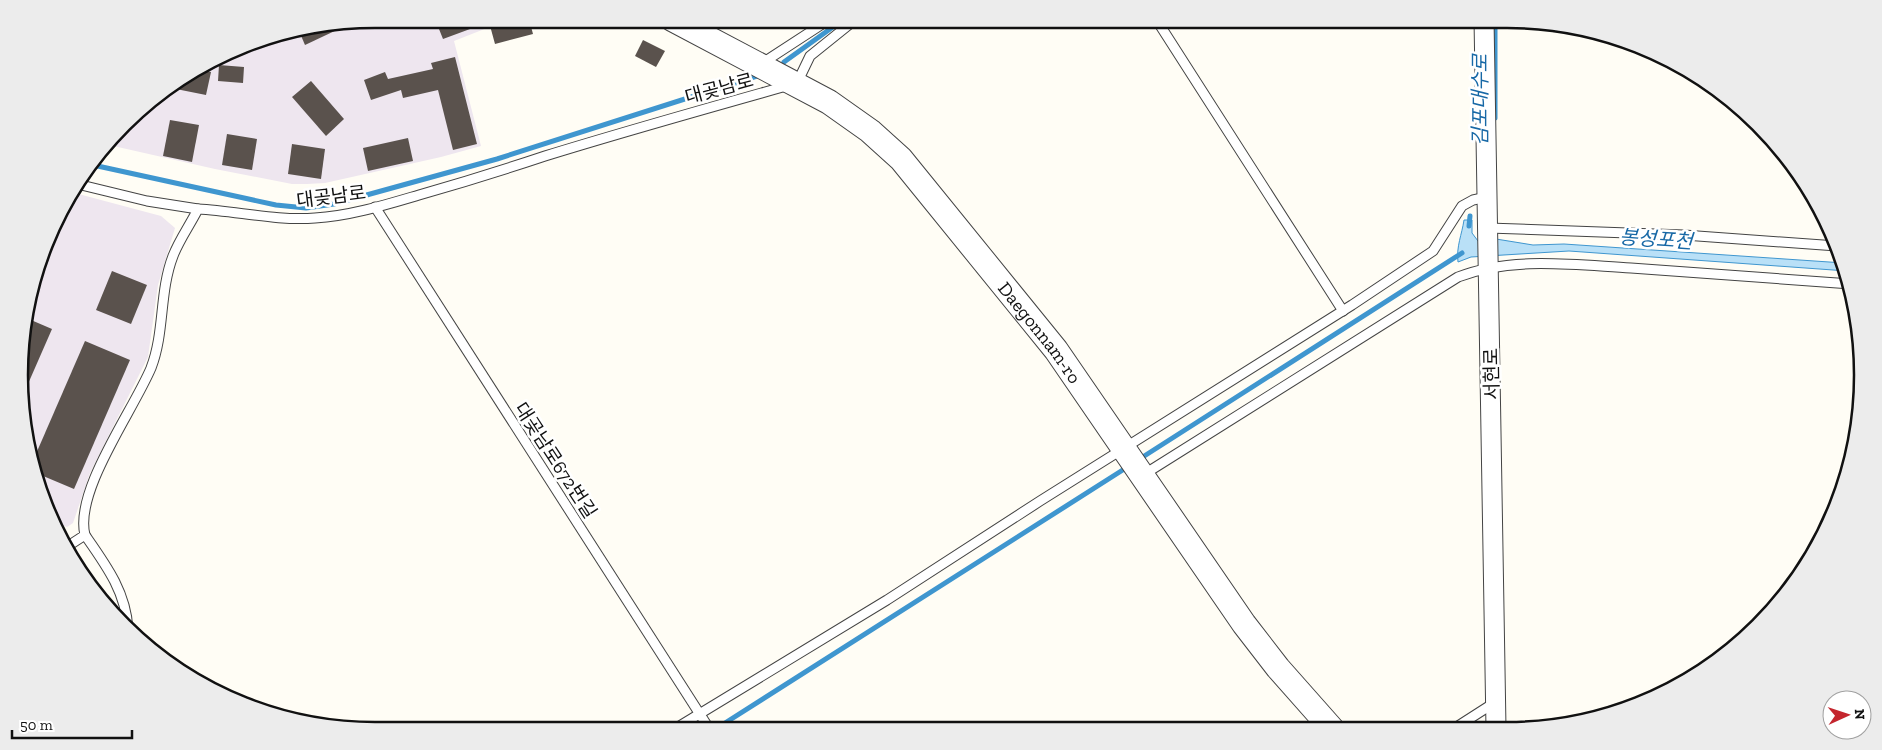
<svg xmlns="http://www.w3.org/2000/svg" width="1882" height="750" viewBox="0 0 1882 750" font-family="'Zilla Slab','Noto Sans KR',serif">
<rect width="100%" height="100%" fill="#fffdf5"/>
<g fill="#eee6ef">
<path d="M375,19H510L454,41L481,146L441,157L325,183L307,184H292L215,169L109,145L140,107L197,66L260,38Z"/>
<path d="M71,192L161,216L175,228L158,285L148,357L90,473L73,523L67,527L55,522L26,444L22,328L38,260Z"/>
</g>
<path fill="#b9e0f7" stroke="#3f96cf" d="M1464,220H1472V233L1478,241L1496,239L1533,245L1564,244L1844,263L1847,271L1569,251L1471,257L1458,262C1456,247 1462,234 1464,220Z"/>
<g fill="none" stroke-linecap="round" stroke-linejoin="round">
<g stroke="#3f96cf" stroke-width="5">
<path d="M1495,19V118"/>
<path d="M784,62L844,19"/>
<path d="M93,165L276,205L306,208L334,204L497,159L757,76"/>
<path d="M1469,226L1470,216"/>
<path d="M1138,460L1462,253"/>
<path d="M714,730L1129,466"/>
</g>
</g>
<g fill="#5a524d">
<path d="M435,19H529L533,34L495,44L489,22L443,39Z"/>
<path d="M340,25L341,28L305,45L299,31Z"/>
<path d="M643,40L665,51L656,67L635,56Z"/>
<path d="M455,57L477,144L453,150L438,90L403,98L401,90L371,100L364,80L385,72L388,79L433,69L431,63Z"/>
<path d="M219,65L244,67L243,83L218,81Z"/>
<path d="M194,68L211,72L206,95L176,89L178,80Z"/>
<path d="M311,81L344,119L326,136L292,97Z"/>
<path d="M170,120L199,125L192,162L163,156Z"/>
<path d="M227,134L257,139L252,170L222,165Z"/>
<path d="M408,138L413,161L368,171L363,148Z"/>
<path d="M292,144L325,149L321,179L288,174Z"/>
<path d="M112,271L147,285L131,324L96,310Z"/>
<path d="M24,317L52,329L24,393L22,328Z"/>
<path d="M85,341L130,360L74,489L36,473L32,463Z"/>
</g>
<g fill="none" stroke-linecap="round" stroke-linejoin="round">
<g stroke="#444" stroke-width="11">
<g id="service">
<path d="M1156,19L1343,311"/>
<path d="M761,64L830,19"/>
<path d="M77,184L147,201L198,209"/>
<path d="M375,207L710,730"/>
<path d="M1488,228L1684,235L1837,246"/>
<path d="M1143,475L1458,277C1511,256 1575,265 1631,268C1705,273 1778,279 1851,284"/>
<path d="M85,535C106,565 126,592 128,629"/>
<path d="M65,548L85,535C74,491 133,411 151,368C165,332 159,292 173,256C179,240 190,225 198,209C237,211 276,221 315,218C350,216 385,205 419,195C461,183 503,170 545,156C629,130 712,107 797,83L810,56L856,19"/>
<path d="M1455,728L1494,703"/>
<path d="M673,730L887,600L1040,501L1352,305L1433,251L1462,206L1473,200L1487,197"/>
</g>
</g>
<g stroke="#444" stroke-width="21">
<path id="minor" d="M1484,19L1496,728"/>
</g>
<g stroke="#444" stroke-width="26">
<g id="tertiary">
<path id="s1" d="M672,19L829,102L870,131L901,159L1056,350L1244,624L1278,668L1332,729"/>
</g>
</g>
<use href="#service" stroke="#fff" stroke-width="9"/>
<use href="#minor" stroke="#fff" stroke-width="19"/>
<use href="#tertiary" stroke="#fff" stroke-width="24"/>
</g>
<g text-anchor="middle" stroke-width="5" stroke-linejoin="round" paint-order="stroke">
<g font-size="19" fill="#111" stroke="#fff">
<text transform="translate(719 88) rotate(-15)" y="7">대곶남로</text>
<text transform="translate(331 196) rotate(-7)" y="7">대곶남로</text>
<text dy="7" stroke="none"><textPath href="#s1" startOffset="492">Daegonnam-ro</textPath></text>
<text transform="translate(1491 374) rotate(-91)" y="7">서현로</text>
<text transform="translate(556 460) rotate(57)" y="7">대곶남로672번길</text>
</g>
<g font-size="20" font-style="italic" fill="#1768a6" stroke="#fff">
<text transform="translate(1480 100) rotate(-90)" y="7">김포대수로</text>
<text transform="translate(1656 239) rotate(4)" y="7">봉성포천</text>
</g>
</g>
<path d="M0 0H1882V750H0ZM375 28H1507A347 347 0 0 1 1854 375V375A347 347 0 0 1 1507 722H375A347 347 0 0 1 28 375V375A347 347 0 0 1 375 28Z" fill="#ececec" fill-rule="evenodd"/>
<path fill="none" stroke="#111" stroke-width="2.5" d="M375 28H1507A347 347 0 0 1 1854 375V375A347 347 0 0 1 1507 722H375A347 347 0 0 1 28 375V375A347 347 0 0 1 375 28Z"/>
<g transform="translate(1847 715) rotate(87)"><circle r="24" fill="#ffffff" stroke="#a0a0a0"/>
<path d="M0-4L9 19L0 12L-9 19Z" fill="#c4262e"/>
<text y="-8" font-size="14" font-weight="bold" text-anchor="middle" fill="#111111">N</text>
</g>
<path d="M12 730v8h120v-8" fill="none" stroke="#111111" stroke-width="2.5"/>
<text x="20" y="730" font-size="15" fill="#111111" stroke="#ffffff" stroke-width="4" paint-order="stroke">50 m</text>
</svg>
